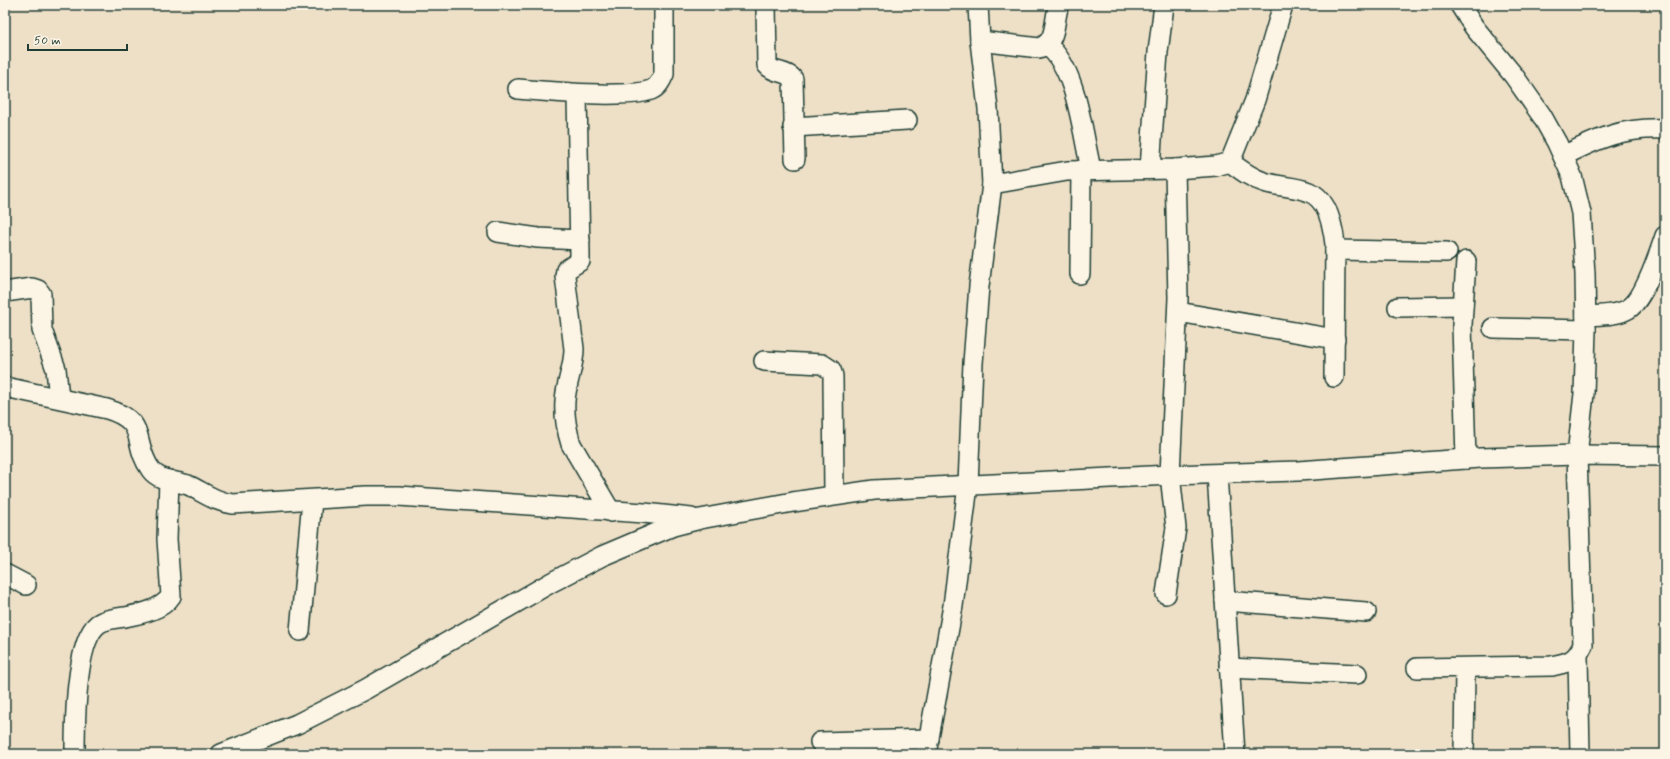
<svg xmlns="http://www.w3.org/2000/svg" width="1670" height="759" viewBox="0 0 1670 759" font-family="Mynerve,sans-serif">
<rect width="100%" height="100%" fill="#eee0c7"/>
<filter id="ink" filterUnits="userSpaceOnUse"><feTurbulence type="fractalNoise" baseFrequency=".025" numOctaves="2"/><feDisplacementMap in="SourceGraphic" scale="8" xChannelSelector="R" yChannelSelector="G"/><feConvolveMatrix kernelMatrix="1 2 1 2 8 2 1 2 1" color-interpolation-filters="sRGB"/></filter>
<g filter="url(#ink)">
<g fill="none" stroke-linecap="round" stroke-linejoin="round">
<g stroke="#1f3d34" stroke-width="22">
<g id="minor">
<path d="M766,5L767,65C774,74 786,70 793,79L795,159"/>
<path d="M980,41L1039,48C1058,42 1053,21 1059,5"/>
<path d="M1047,45C1077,69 1082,132 1091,169"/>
<path d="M518,89C551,92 584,95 617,94C628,94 640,94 651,90C658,87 661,81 664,74V5"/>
<path d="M577,95L580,254V261L566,270L565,276L574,349C574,367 566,383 565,401C564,415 567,431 571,444L611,512"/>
<path d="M793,127L907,120"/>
<path d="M1563,156C1599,138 1624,127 1665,129"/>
<path d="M1230,162C1241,170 1251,178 1264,182C1279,187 1295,186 1309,192C1328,199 1333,227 1335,244L1334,377"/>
<path d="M1150,169L1158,52L1164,5"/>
<path d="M992,184L1067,171L1175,169L1216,166L1230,162L1255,100L1283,5"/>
<path d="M498,232L538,238L580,240"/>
<path d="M1335,250L1447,252"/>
<path d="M1080,274L1081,170"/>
<path d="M5,292L32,288L38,290L41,294L42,330L56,369L59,398"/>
<path d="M1398,307L1463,306"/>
<path d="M1178,312L1335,339"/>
<path d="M1586,316C1599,315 1616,316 1628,309C1643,301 1659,254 1665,236"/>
<path d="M1493,328L1586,330"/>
<path d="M764,361L822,364L831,370L833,376L834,495"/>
<path d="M5,387L107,409C150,422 131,443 151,470C159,481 176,481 188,485C203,492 215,502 233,504L366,496H399L644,513L691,518"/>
<path d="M1466,459L1462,325L1466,261"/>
<path d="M1217,474L1235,754"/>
<path d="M5,574L26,585"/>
<path d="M1166,594L1176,528L1170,475L1178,298L1175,169"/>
<path d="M1225,601L1366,612"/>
<path d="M300,631L312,500"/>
<path d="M1578,657L1580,754"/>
<path d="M1229,668L1357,674"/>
<path d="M1417,668L1552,666C1569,662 1575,662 1583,645L1577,455L1584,394L1586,330L1585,274L1581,213L1572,176L1557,143L1542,116L1514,76L1474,27L1460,5"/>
<path d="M820,742L929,739"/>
<path d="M75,754C75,726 75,642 98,624C105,619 117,618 125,617C140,614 162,610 171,596L167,539L169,480"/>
<path d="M221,754L297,724L366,689L552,582L602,556L673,526L700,519L793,502L874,490L1170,475L1298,471L1480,458L1577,455L1665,456"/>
<path d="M926,754L953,606L968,485L973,363L979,286L992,184L988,109L980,41L978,5"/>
<path d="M1464,754L1465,668"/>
</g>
</g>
<use href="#minor" stroke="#fcf5e5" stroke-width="19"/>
</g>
</g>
<rect width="1670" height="759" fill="none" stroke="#fcf5e5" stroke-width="20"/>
<rect x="10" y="10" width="1650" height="739" fill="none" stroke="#1f3d34" stroke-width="1.5" filter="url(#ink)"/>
<path d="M28 44v6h99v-6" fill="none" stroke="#1f3d34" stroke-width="2"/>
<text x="34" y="44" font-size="12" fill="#1f3d34" stroke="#fcf5e5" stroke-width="3" paint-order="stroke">50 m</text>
</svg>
